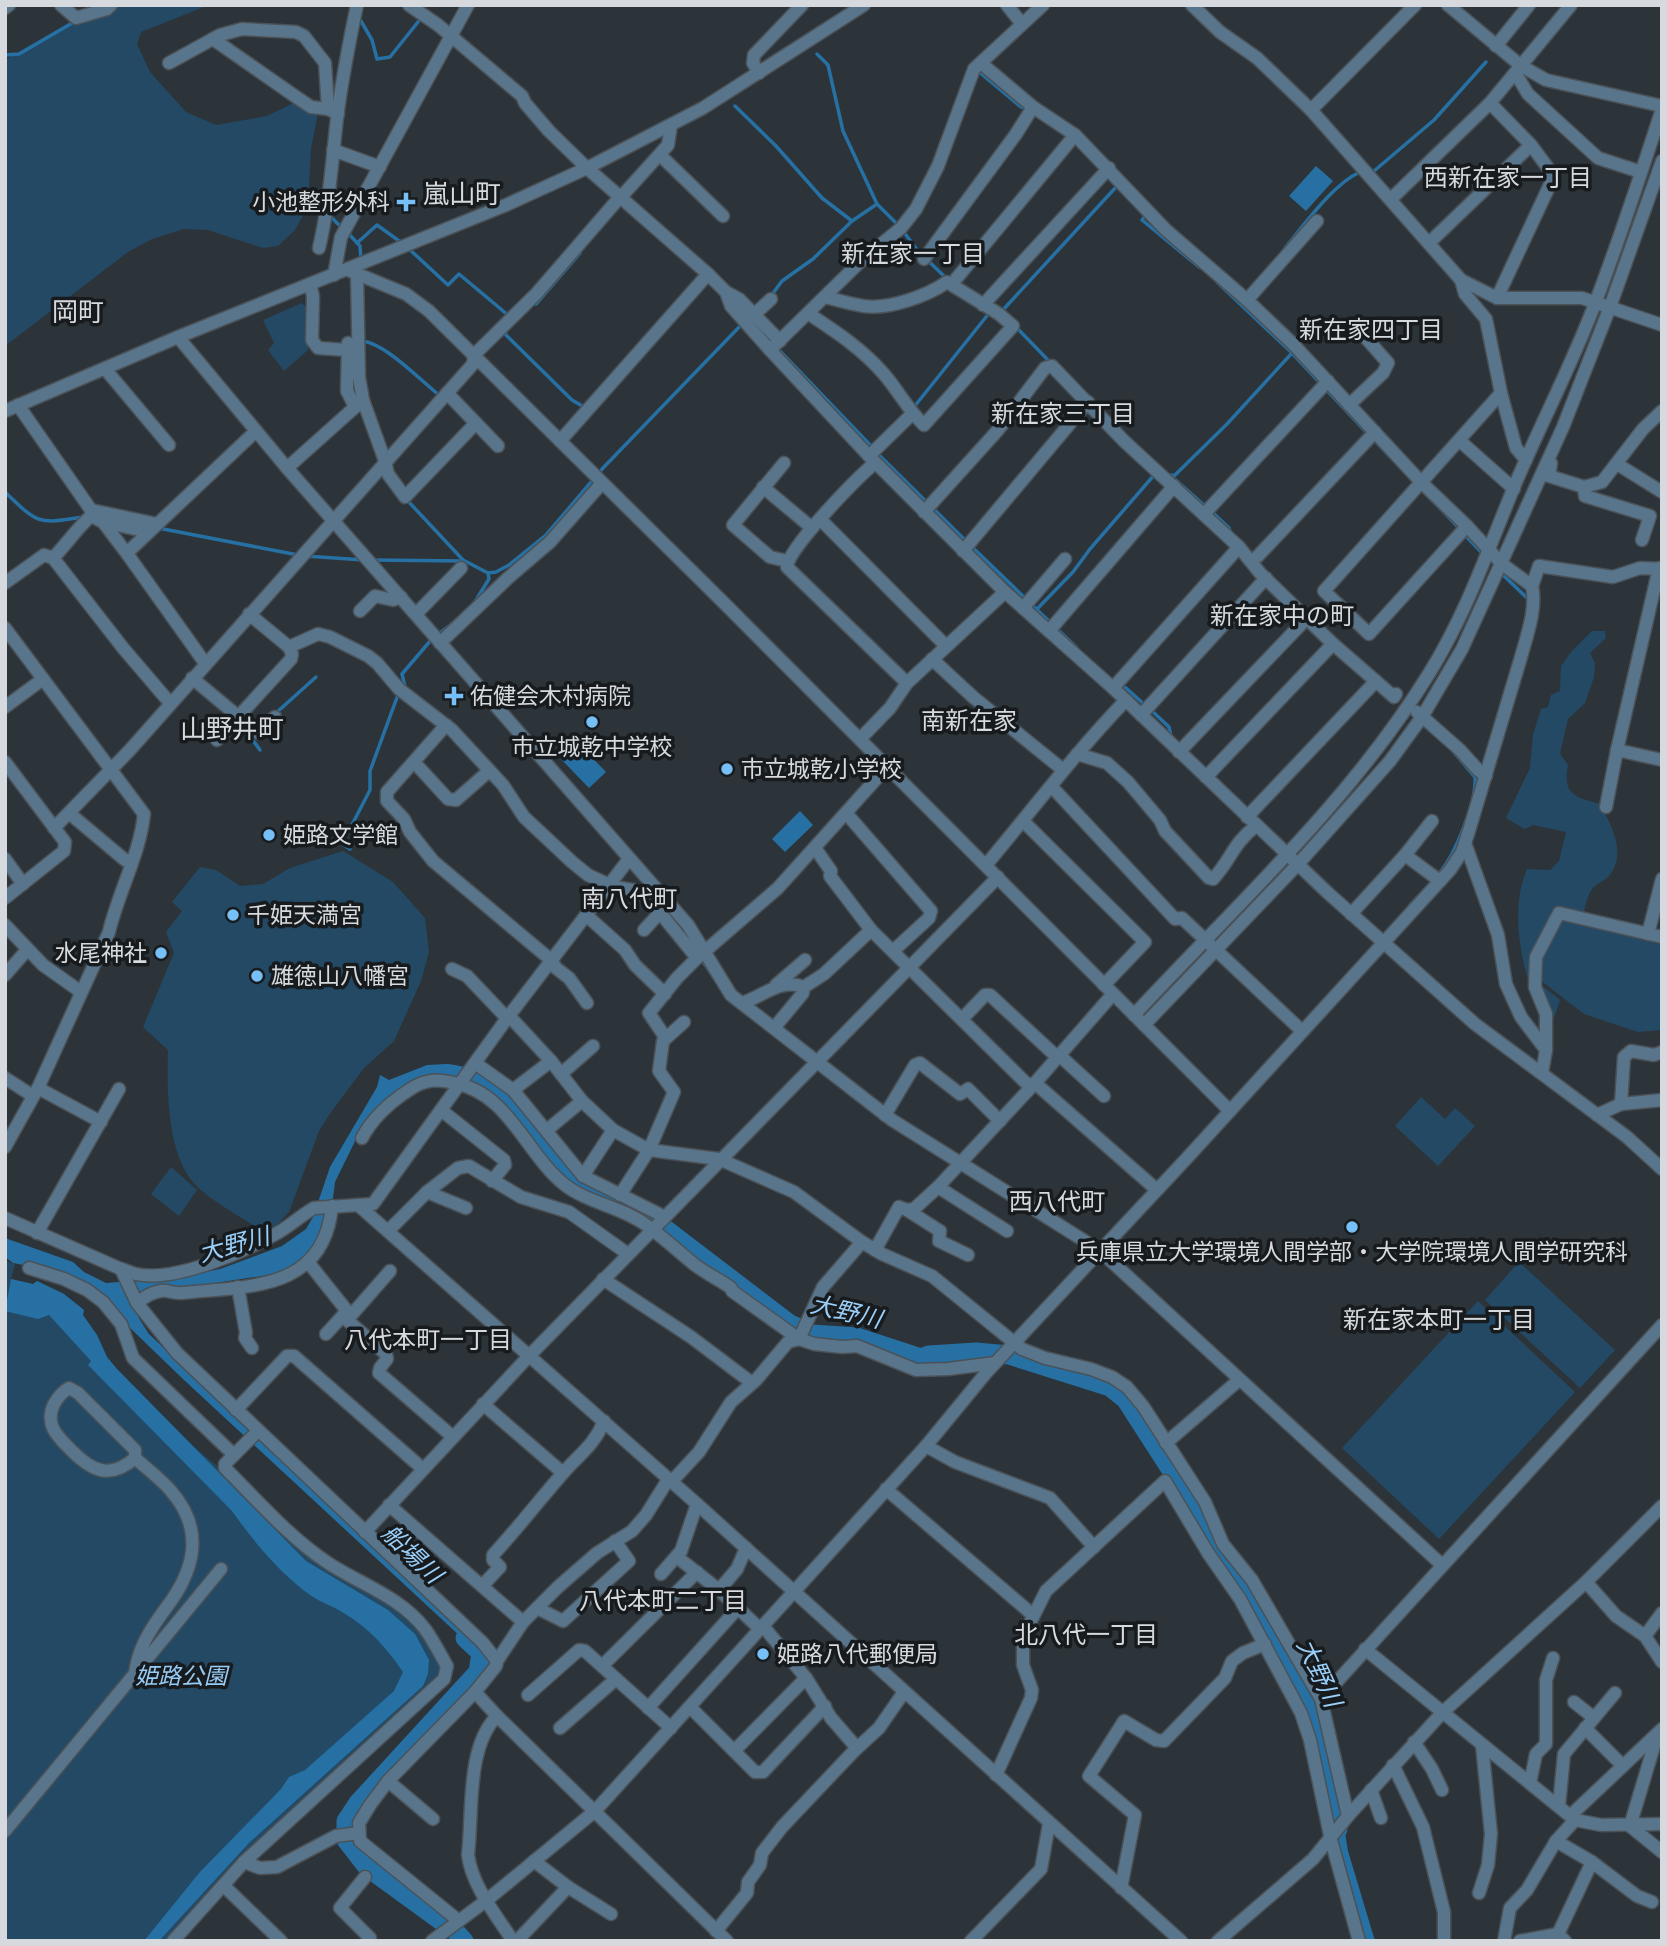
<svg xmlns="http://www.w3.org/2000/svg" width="1667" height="1946" viewBox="0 0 1667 1946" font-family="'Zilla Slab','Noto Sans JP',serif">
<rect width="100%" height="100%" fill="#2d3439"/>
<g fill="#234965">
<path d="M112,5H209L141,32L137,44L150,72L186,112L216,125L267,116L306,97L320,103L311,149L308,206L295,230L278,246L263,248L208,230L184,229L152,239L128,252L5,346V60L74,20Z"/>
<path d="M302,303L310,312L308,350L284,371L268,350L274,343L263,320Z"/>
<path d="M1592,631H1605L1606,638L1590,653L1595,663L1594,677L1585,703L1568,719L1560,754L1568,765C1562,795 1576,797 1600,804C1612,826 1627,854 1609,876C1605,881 1596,883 1592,889C1587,896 1585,908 1583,915L1560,919L1662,945V1030L1638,1032L1584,1014L1540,980V984L1560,1000L1554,1018L1539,1014C1523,970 1508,914 1527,869L1550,870L1559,861L1566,832L1533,825L1525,829L1506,818L1530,768L1533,735L1541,709L1548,707L1551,695L1560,691L1561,666L1571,652Z"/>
<path d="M343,851L393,882L425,918L429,952L421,981L394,1041L364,1068L331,1112L319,1131L289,1212L272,1230L263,1231C244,1219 200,1195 189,1177C167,1144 167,1089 168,1050L143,1027L174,953L166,932L182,911L172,902L200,867L216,870L240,886L263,884L290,868Z"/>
<path d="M1421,1097L1445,1119L1455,1108L1475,1126L1438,1166L1395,1126Z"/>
<path d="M171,1167L197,1190L179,1216L151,1194Z"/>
<path d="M5,1261L15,1264L11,1279L33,1284L37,1281L64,1294L84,1310L83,1315L97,1335L107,1357L117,1369L191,1444L339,1571L404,1612L428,1638L443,1666L441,1680L169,1941H5Z"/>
<path d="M1519,1262L1615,1350L1580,1388L1485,1300Z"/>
<path d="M1478,1301L1575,1392L1439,1539L1342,1448Z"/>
</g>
<g fill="#2670a3">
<path d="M1316,166L1333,181L1306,211L1289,196Z"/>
<path d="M577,742L606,772L589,788L560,758Z"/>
<path d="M800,811L813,825L785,852L772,839Z"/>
<path d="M427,1065C436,1065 446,1063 455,1065C495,1071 519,1107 543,1136L538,1145C510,1112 482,1071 434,1076L362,1127L335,1182L333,1198L318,1244L294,1267L275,1274L195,1286L132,1301L140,1320L149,1334L482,1649L489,1663L184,1380L128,1326L112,1306L40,1268L13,1263L5,1257V1238L73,1262L84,1272L106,1283L180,1277L220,1269L282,1246L306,1229L313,1217L330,1167L377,1087L380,1075L389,1080Z"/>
<path d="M11,1279L33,1284L37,1281L64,1294L84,1310L83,1315L97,1335L107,1357L117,1369L306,1561L388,1610L415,1634L429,1660L428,1674L423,1686L249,1843L159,1941H144L199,1873L281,1789L289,1777L305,1770L394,1691L403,1672C386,1647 368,1627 342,1612C333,1606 322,1603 313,1597C281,1575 254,1542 232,1511L88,1365L91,1361L49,1315L38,1319L5,1311Z"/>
<path d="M1340,1802L1348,1851L1375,1941H1364L1328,1807Z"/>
</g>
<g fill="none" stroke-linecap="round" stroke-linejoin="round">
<g stroke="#2670a3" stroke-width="3.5">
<path d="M361,21L372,40L377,59L390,57L422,17"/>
<path d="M817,54L828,65L843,131L877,204L900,227L918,251L946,278"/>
<path d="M5,55L19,54L74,22"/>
<path d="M978,71L1021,107L1030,109"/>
<path d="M735,106L776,146L822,198L852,221"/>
<path d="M1368,171H1374L1434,120L1486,62"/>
<path d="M328,214L342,228"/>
<path d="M1146,215L1142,220L1199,267"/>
<path d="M348,233L360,246L361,260"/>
<path d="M357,243L377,225L402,243"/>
<path d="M408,248L448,285L459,274L509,316"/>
<path d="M1285,248C1305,224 1333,184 1360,172"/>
<path d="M1218,283L1292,353L1368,434"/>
<path d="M771,296L782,281L813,259L852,221L877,204"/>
<path d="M534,302L536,304L580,253L579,252"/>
<path d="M1002,311L1117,186"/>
<path d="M1015,326L1048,360"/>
<path d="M507,330L505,334L572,400L584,407"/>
<path d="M362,341C385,343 420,380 439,395"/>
<path d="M778,349L872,447"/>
<path d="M914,407L990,312"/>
<path d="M1373,439L1460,529"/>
<path d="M877,453L966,541"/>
<path d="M1170,475L1205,506"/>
<path d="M1172,475L1174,476L1227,424L1292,353"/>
<path d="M5,492C39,525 38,524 84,517"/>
<path d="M407,500L464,561"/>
<path d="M1211,511L1229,528L1231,534"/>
<path d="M158,528L298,555"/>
<path d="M1465,535L1484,555"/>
<path d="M971,546L1026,599"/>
<path d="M305,556L364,560"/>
<path d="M372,560L465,561L488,573L496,572L509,565L546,535L603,468L743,323"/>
<path d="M1501,573L1527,598"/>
<path d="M476,600L489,579L488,573"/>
<path d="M1032,605L1077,648"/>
<path d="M1037,609L1073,572L1090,549L1155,474"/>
<path d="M405,687L402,674L431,640L453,623"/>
<path d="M1118,687L1126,688L1145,705"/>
<path d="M1151,710L1169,727L1171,736"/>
<path d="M276,713L316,677"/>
<path d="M255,733L252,739L260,750"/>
<path d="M350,849L342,844L370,790V771L399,692"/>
<path d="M1410,905C1422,892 1436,879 1446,864C1458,846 1477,798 1475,777L1453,751"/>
<path d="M701,959L713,976"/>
</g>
<g stroke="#2670a3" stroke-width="19">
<path d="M525,1120L563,1171L578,1183L615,1199L655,1221L790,1324L812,1334L857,1337L921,1358L929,1355L976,1352L1009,1355L1110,1387L1126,1400L1173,1473L1215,1546L1268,1624L1318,1728L1331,1786L1338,1829"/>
<path d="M464,1941L455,1931L367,1867L346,1840V1821L358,1803L478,1672L481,1653L465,1638"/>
</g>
<g stroke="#4b5257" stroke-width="15">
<g id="minor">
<path d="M61,5L76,18L107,9L111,5"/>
<path d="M409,5L438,25L522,96L525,103L549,131L587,168L708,274L726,292L731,306L770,350L869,456L1005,592L1113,688L1328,893L1475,1024L1627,1137L1662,1169"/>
<path d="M1007,5L1022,24"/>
<path d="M1192,5L1220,32L1257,58L1311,110L1461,280L1497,298H1582L1662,325"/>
<path d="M1448,5L1520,65L1546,80L1662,106"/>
<path d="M5,8L9,5"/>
<path d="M213,39L299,99L311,107L328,109"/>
<path d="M1496,46L1529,5"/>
<path d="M169,63L220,35L242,29L296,32L304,36L325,63L328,109L338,114"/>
<path d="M759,73L753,63L754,55L802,5"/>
<path d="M1516,74L1528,94L1598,158L1641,172"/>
<path d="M1490,103L1531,145L1554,176L1497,298"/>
<path d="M1311,110L1415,5"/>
<path d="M333,150L380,167"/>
<path d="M660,155L723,216"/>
<path d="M621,197L668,145L671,125"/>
<path d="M1391,199L1490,103L1571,5"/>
<path d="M1429,243L1531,145"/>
<path d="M319,248C329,206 332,162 337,118C342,80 349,43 357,5"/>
<path d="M924,259L1016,134L1033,107"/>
<path d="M348,270L406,294L429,311L727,606L1230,1111"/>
<path d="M357,274L359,377L363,400L385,461L388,474L405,497L476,423"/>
<path d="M334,275L341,237L468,5"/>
<path d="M956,279L1075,135"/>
<path d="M1461,280L1465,294L1486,319L1501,393L1516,448L1526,460"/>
<path d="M310,284L313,296L312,340L318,348L347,350"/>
<path d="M726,292L739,299L780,341"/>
<path d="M1247,300L1317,221"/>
<path d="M983,305L1109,168"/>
<path d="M755,314L771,299"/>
<path d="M809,314C836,332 861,348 883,373C898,390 908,410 924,425L1013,326L999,314L947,282C927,296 888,310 863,306C850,304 837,300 825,297"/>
<path d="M178,337L287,468L688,925L731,995L892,1120L1099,1250L1442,1565"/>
<path d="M348,343L347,391L355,407"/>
<path d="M770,350L862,260L901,228L916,209L938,166L974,69L1043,5"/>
<path d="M106,370L169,445"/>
<path d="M447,393L498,446"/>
<path d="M18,405L91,510V516C77,528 66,545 53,558"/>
<path d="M1349,405L1383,373L1388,363L1359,330"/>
<path d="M5,411L178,337L506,205L587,168L703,108L864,5"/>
<path d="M560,441L708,274"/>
<path d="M1460,441L1514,489"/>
<path d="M869,456L912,414"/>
<path d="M784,463L733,525L770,557L787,561"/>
<path d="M875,463C858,477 788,548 787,567L907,683"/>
<path d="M1551,463L1549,476L1584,487L1602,482L1643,429L1662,411"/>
<path d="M1617,464L1662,492"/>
<path d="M287,468L363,400"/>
<path d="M763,487L812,528"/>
<path d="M1584,487L1585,496L1650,516L1642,540"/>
<path d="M91,510L157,524"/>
<path d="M924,512L998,430L1045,368L1052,366L1124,441L1239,547L1260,573L1332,643L1394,697L1396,694"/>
<path d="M1204,514L1328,381"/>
<path d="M91,516L103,522L128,555"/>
<path d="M820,519L946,646"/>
<path d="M103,522L149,532"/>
<path d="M1467,526L1369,634L1324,591L1501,393"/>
<path d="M963,551L1088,402"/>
<path d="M1257,557L1375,432"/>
<path d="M1659,568L1617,750L1662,760"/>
<path d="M5,583L44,555L53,558L123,648L170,703"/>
<path d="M1532,586L1539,566L1613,577L1640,568L1662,569"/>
<path d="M1023,608L1065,559"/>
<path d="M360,611L375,596L393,600L401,597"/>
<path d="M249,614L289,647L318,634L330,637L368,656L377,663L399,689L452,730L503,785L524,817L572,862L588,875L614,887L633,890L648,898L697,958"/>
<path d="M416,614L461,568"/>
<path d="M5,628L144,814C140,854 118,893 109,932L38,1088L5,1147"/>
<path d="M1049,631L1174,486"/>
<path d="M440,643L508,578L550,542L602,483"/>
<path d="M932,659L973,697L1062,769"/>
<path d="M205,663L128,555L129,551L256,431"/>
<path d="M192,678L258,733L275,717"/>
<path d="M1113,688L1239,547"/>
<path d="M5,707L43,679"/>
<path d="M1417,712L1460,750L1478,770L1486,776"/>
<path d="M1141,715L1266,578"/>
<path d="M446,725L387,792V801L404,819L410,832L433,861L551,960L556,968L569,978L587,1003"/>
<path d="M860,739L890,708L907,683L1005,592"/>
<path d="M217,740L291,659L292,654L289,647"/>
<path d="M1179,752L1307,618"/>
<path d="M1077,754L1107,763L1128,782L1160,820L1165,831L1209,878L1213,879C1231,860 1233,843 1256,826"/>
<path d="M5,762L65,842L64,851L5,898"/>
<path d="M414,762L448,799L456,800L489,771"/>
<path d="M1206,777L1330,647L1332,643"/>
<path d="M1052,787L1175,919L1182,918L1302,1031"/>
<path d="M1606,807L1617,750"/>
<path d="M69,813L125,860L131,861"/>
<path d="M846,813L931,911L929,918L893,951"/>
<path d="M1247,817L1376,681"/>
<path d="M1023,821L1145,942L1104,985"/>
<path d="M54,828L129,751L473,364L474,355L537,293L620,197"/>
<path d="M1465,843L1498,935L1506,984L1521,1017L1546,1050L1542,1073"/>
<path d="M815,848L831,871L830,876L871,930L1025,1082L1032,1086"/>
<path d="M1405,855L1432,821"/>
<path d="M5,859L23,884"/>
<path d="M986,865C1033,809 1076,752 1126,700"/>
<path d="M1351,914L1405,855L1440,881"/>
<path d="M586,915L625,950L635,965L665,994"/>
<path d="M5,925L43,965L81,992"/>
<path d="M644,930L666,906"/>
<path d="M1648,934L1662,879"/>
<path d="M452,969L467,976L503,1014L513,1020L551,1061L582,1101L613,1130L649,1150L719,1159L794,1192L862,1242L882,1254L932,1276L1022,1349L1045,1358L1091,1369L1112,1377L1127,1387L1143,1406L1205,1502L1223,1544L1252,1580L1321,1699L1348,1816"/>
<path d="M5,975L27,950"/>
<path d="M776,985L805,960"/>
<path d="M742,1003C764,996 780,978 804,987L824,974L871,930"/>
<path d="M1134,1015C1236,905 1351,801 1430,672C1466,614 1488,550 1514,487C1540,425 1572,365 1596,301C1620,238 1641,174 1662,109"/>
<path d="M962,1019L985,995H990L1057,1057"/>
<path d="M1144,1025L1299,863L1390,761L1422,717L1462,649L1563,427L1610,307L1662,161"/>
<path d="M774,1028L803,993"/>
<path d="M665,1037L649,1013L677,978L697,958L778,888L887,767"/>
<path d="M1546,1050V1014L1535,987L1536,957L1559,913L1662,937"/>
<path d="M1059,1055L1104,1096"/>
<path d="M475,1063L513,1090L583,1176L665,1217"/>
<path d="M561,1074L593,1046"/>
<path d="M5,1078L33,1096"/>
<path d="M1035,1083L1157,1190"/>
<path d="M38,1088L101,1122"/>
<path d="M513,1090L551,1061"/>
<path d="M1621,1104L1624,1057L1631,1051L1654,1055L1662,1052"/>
<path d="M441,1110L504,1160L505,1165L492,1181"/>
<path d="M885,1115L915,1065L920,1063L960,1094L968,1089L1000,1121"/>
<path d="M1597,1115L1621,1104L1662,1100"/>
<path d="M547,1130L582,1101"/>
<path d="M362,1138C373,1117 389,1103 409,1090C425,1079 437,1079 454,1083C509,1093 525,1153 565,1185C588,1203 622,1207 646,1225C663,1237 679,1252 695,1265C707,1274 720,1280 731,1288L732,1291L799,1339L814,1344L842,1347L857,1346L916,1370L948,1369L995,1363"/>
<path d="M583,1176L613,1130"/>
<path d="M938,1187L1007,1231"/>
<path d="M427,1192L466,1208"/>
<path d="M620,1195L649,1150L674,1092L659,1071L663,1041L684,1022"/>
<path d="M358,1205L697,1504L1181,1941"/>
<path d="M907,1210L940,1231L939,1241L968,1255"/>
<path d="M5,1218L121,1269C126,1270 131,1273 136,1274C174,1283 246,1251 279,1232C291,1225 303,1214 314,1208L373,1204L508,1017L629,859"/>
<path d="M388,1231L427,1192L458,1168L469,1166L521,1197L569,1212L628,1254"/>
<path d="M37,1233L119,1089"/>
<path d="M875,1250L899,1207L907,1210L914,1209L938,1187L1035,1083L1113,994"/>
<path d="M308,1262L347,1311V1320L386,1354L387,1359L380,1368L379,1373L453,1437"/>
<path d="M29,1268L64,1279L87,1290L103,1302L121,1324L133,1358L234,1455"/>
<path d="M121,1269L137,1303L177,1353L483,1643L497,1661"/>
<path d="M603,1279L691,1337L752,1383"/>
<path d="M238,1287L246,1333L245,1338L252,1348"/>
<path d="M137,1303C143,1298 153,1292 161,1291C168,1290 175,1294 182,1293C249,1286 324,1291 332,1206"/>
<path d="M347,1320L390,1271"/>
<path d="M326,1334L347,1311"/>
<path d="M483,1404L563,1473"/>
<path d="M236,1410L287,1356H294L423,1469"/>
<path d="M1166,1443L1239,1380"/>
<path d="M926,1446L955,1462L1050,1498L1094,1547"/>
<path d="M135,1458C110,1480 92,1471 72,1451C58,1437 44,1425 54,1404C58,1397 62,1392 69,1388L78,1393L135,1450V1458C147,1469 161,1479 171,1491C205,1530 195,1570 166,1608C151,1628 136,1651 135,1676"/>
<path d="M886,1489L1033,1615"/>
<path d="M389,1505L523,1622"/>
<path d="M365,1532L529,1356L998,877"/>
<path d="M677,1557L719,1590L760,1629"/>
<path d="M661,1574L681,1551L697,1504"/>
<path d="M1586,1582L1616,1616L1645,1636L1662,1662"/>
<path d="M482,1586L500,1567L493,1560V1555C518,1528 540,1499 564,1472C580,1454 595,1444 604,1421"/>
<path d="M719,1590L737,1569L746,1548"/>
<path d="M537,1608L563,1621L629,1561L615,1541"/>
<path d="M763,1626L806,1678L831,1718L857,1748"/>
<path d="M1645,1636L1662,1613"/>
<path d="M1365,1649L1575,1820L1601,1825L1662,1824"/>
<path d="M602,1666L697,1572"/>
<path d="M528,1695L579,1650L585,1651L671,1728"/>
<path d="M1321,1699L1662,1325"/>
<path d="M1574,1702L1594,1718"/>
<path d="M690,1707L755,1772H763L825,1706"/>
<path d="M648,1708L738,1608"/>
<path d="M497,1716C466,1747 473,1813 468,1855C472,1886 496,1915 513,1941"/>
<path d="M560,1728L616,1679"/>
<path d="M1585,1728L1623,1766"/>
<path d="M1414,1742L1432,1769L1442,1790"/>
<path d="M734,1751L806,1678"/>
<path d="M1393,1765L1423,1827L1444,1912V1941"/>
<path d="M996,1775L1031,1698L1032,1690L1023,1665V1648L1027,1629L1046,1591L1165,1481L1208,1553L1240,1599L1301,1713L1310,1740L1331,1840L1359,1941"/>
<path d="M388,1781L433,1819"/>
<path d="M1530,1783L1536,1754L1546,1744V1680L1553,1658"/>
<path d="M1371,1790L1381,1818"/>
<path d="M1559,1806L1564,1754L1615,1693"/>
<path d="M1570,1816L1662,1729"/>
<path d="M1630,1826L1657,1736"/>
<path d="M1630,1826L1662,1852"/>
<path d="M5,1831L221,1569"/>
<path d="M534,1861L568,1887L611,1914"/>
<path d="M244,1862L260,1868L277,1867L336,1836L359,1833"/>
<path d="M1592,1862L1637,1896L1652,1902"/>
<path d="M365,1877L340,1908L370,1938"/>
<path d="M224,1886L281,1941"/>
<path d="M1121,1888L1135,1815L1089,1776L1124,1721L1156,1740L1164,1741L1225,1678L1232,1661L1243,1653L1265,1644"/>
<path d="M1479,1893L1488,1865L1491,1834L1482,1745"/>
<path d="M459,1921L360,1841L359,1823L370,1805L388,1781L475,1692"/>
<path d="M716,1931L747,1893L748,1882L760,1865L762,1853L782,1827L854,1751L879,1728L904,1692"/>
<path d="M173,1941L244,1862L444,1679L447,1666C440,1654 433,1640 425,1629C401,1597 360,1584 328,1563C289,1537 258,1501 225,1468V1464L258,1431"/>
<path d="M432,1941L487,1900L595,1811L926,1446L986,1373L1187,1158L1450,870L1462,852L1468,834L1521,657C1527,635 1537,608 1532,586L1502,564L1467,526L1422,483L1293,344L1247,300L1166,230L1075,135L1033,107L981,63"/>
<path d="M517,1941L568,1887"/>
<path d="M727,1941L497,1716L475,1692L496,1666L497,1661L523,1622L558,1587L597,1553L632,1531L646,1515L666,1483L674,1479L699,1452L731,1402L756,1380L788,1342L799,1339L823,1287L862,1242"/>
<path d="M971,1941L1041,1869L1049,1824"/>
<path d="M1218,1941L1313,1859L1348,1816L1442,1713L1586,1582L1662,1506"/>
<path d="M1504,1941L1510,1908L1527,1890L1556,1841"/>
<path d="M1520,1941L1558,1934"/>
<path d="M1565,1941L1558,1934L1592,1862L1556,1841L1575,1820"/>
</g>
</g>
<use href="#minor" stroke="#59758c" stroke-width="12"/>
</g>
<g fill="#77bff7" stroke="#181b1d" stroke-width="2.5">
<path d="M402.5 191.5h7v7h7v7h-7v7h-7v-7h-7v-7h7z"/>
<path d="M450.5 685.5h7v7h7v7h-7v7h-7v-7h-7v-7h7z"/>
<circle cx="592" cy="722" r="7"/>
<circle cx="727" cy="769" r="7"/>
<circle cx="269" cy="835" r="7"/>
<circle cx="233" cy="915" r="7"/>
<circle cx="161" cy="953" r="7"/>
<circle cx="257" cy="976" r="7"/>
<circle cx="1352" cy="1227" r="7"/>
<circle cx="763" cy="1654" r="7"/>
</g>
<g text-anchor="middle" stroke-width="7" stroke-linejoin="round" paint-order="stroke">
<g font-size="23" fill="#d6dade" stroke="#181b1d" text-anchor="start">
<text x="390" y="210" text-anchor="end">小池整形外科</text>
<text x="470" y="704">佑健会木村病院</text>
<text x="592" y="755" text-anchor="middle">市立城乾中学校</text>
<text x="741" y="777">市立城乾小学校</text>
<text x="283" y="843">姫路文学館</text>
<text x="247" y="923">千姫天満宮</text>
<text x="147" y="961" text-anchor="end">水尾神社</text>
<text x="271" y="984">雄徳山八幡宮</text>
<text x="1352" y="1260" text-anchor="middle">兵庫県立大学環境人間学部・大学院環境人間学研究科</text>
<text x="777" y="1662">姫路八代郵便局</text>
</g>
<g font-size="23" font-style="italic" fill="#95cbf5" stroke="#181b1d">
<text x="181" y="1684">姫路公園</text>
</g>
<g font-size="24" fill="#d6dade" stroke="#181b1d">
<text x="1508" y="186">西新在家一丁目</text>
<text x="913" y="262">新在家一丁目</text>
<text x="1371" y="338">新在家四丁目</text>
<text x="1063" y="422">新在家三丁目</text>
<text x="1282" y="624">新在家中の町</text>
<text x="969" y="729">南新在家</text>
<text x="629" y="907">南八代町</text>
<text x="1057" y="1210">西八代町</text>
<text x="1439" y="1328">新在家本町一丁目</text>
<text x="428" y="1348">八代本町一丁目</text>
<text x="663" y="1609">八代本町二丁目</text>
<text x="1086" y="1643">北八代一丁目</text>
</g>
<g font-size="24" font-style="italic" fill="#9acffa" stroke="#181b1d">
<text transform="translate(234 1245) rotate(-15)" y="8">大野川</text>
<text transform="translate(846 1312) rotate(13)" y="8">大野川</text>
<text transform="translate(412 1554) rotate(44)" y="8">船場川</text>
<text transform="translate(1319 1673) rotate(65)" y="8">大野川</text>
</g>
<g font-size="26" fill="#d6dade" stroke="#181b1d">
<text x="462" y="203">嵐山町</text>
<text x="78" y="321">岡町</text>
<text x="232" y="738">山野井町</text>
</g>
</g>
<rect width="1667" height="1946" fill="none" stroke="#d6dade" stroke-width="14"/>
</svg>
